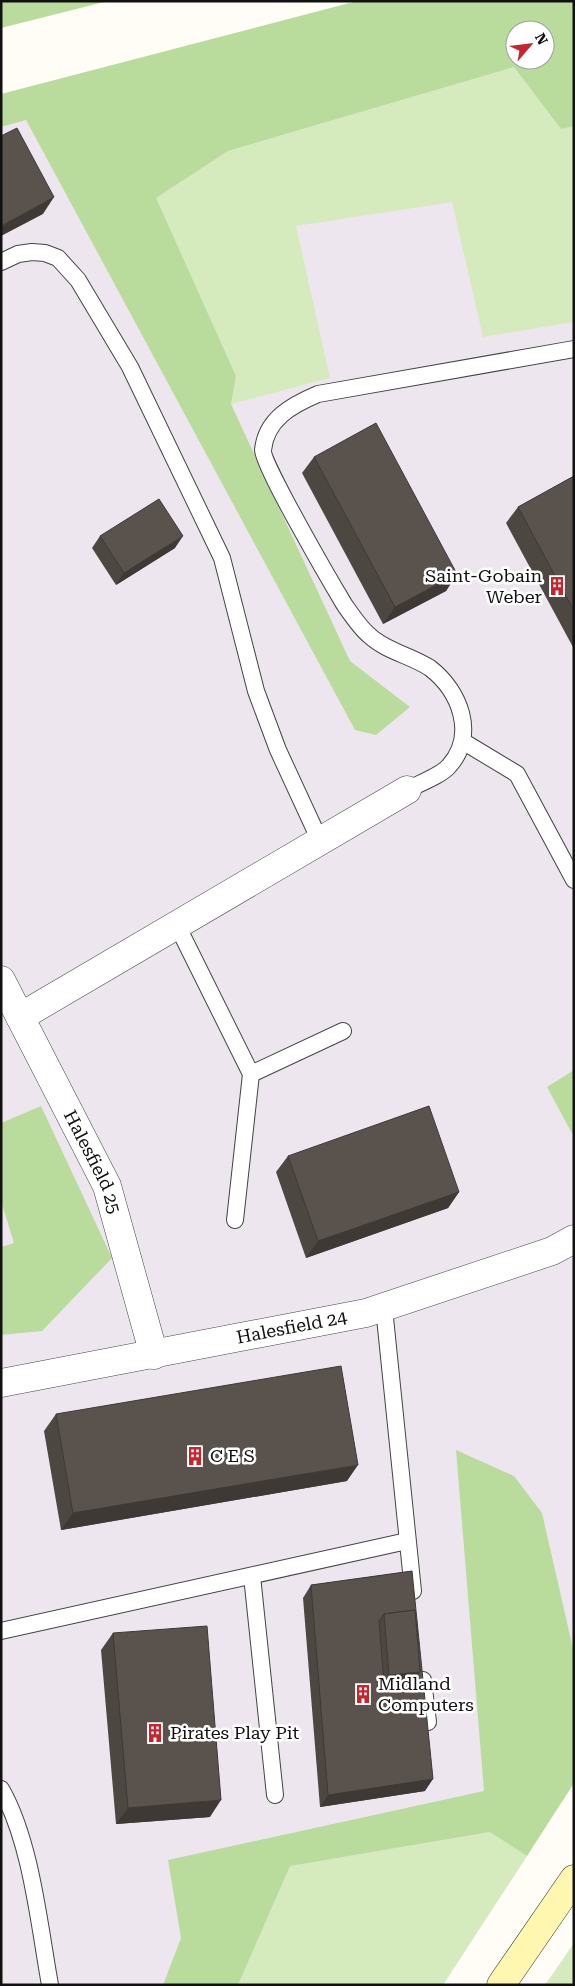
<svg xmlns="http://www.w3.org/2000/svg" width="575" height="1986" viewBox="0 0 575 1986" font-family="'Roboto Serif',serif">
<rect width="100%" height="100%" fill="#fffdf5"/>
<path fill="#eee6ef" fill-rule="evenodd" d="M574,1V1783L443,1985H1V127L26,119ZM515,30H545V60H515Z"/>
<g fill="#d5ebbd">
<path d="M514,67L561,129L574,126V322L483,337L452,202L296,226L330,378L231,404L236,376L155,198L228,151Z"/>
<path d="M490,1832L527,1856L443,1985H238L290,1866Z"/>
<path d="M574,1943V1985H545Z"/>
</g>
<g fill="#b9dc9c" fill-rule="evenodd">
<path d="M1,1H108L1,28Z"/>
<path d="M357,1H574V126L561,129L514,67L228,151L156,198L236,376L231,404L350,661L410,707L376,735L355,730L26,120L1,127V94ZM515,30H545V60H515Z"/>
<path d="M574,1070V1137L547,1087Z"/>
<path d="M41,1106L112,1258L42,1331L1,1335V1247L14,1243L1,1201V1123Z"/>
<path d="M456,1450L514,1476L542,1513L574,1653V1783L527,1856L490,1832L290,1866L238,1985H163L181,1938L168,1860L484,1791Z"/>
</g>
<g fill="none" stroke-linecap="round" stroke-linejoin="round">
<g stroke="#444" stroke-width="18">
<g id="lane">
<path d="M1,262L18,254L32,252L45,253L58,258L78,280L130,367L222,558L256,691L278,750L320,841"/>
<path d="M464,742L517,774L574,880"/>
<path d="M407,790C418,784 442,775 449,766C477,735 460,691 430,668C412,656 386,651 370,636C360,628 351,614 344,604C332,584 262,464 263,450C266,419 292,405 318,394L574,349"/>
<path d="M177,925L251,1074L235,1220"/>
<path d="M251,1074L343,1031"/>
<path d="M384,1308L413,1591"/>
<path d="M252,1576L275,1795"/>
<path d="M1,1631L407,1541"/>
<path d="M423,1680L428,1722"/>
<path d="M1,1789C31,1841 39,1924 50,1985"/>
</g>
</g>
<g stroke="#444" stroke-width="29">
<g id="street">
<path id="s1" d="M1,980L107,1186L154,1355"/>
<path d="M20,1017L407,790"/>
<path id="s2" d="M1,1383L366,1313L552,1251L574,1239"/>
</g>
</g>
<g stroke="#333" stroke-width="29">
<path id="secondary" d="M501,1985L574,1879"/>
</g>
<use href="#lane" stroke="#fff" stroke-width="16"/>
<use href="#street" stroke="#fff" stroke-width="28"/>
<use href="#secondary" stroke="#fff6b0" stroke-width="28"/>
</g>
<g fill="#4d4742">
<path d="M314,457L457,574L446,591L383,624L302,473Z"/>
<path d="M574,476V649L506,523L518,507Z"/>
<path d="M100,536L175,548L116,585L92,548Z"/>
<path d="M288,1156L459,1192L448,1208L306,1258L276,1172Z"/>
<path d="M56,1414L347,1481L61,1530L44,1431Z"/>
<path d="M412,1571L425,1791L320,1807L303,1598L311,1585Z"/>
<path d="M113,1633L210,1817L116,1824L101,1650Z"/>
</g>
<g fill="#3f3936">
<path d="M54,197L43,214L1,236V226Z"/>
<path d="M183,536L175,548L116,585L124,573Z"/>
<path d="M457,574L446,591L383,624L395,607Z"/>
<path d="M459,1192L448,1208L306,1258L318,1241Z"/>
<path d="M358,1465L347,1481L61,1530L73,1513Z"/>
<path d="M420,1672L406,1691L375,1695L389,1675Z"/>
<path d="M433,1779L425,1791L320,1807L328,1795Z"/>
<path d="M221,1800L210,1817L116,1824L128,1808Z"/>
</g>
<g fill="#5a524d" stroke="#3f3936" fill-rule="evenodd">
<path d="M17,128L54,197L1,226V136Z"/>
<path d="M376,423L457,574L395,607L314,457Z"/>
<path d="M574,476V611L518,507Z"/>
<path d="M159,499L183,536L124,573L100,536Z"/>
<path d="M429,1106L459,1192L318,1241L288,1156Z"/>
<path d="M341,1366L358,1465L73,1513L56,1414Z"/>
<path d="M412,1571L433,1779L328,1795L311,1585ZM415,1610L420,1672L415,1679L384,1683L379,1621L384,1614Z"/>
<path d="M415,1610L420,1672L389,1675L384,1614Z"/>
<path d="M207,1626L221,1800L128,1808L113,1633Z"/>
</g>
<defs>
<g id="building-bare" transform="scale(1.5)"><path d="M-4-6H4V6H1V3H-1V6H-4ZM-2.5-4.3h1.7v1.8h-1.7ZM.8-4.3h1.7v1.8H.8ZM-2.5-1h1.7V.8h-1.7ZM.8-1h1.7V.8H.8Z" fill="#c4262e" stroke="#fff" stroke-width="2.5" paint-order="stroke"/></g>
</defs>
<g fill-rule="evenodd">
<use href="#building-bare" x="557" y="586"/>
<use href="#building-bare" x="195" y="1456"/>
<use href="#building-bare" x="363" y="1694"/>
<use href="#building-bare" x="155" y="1733"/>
</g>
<g text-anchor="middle" stroke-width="5" stroke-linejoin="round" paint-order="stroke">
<g font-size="18" fill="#111" stroke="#fff" text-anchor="start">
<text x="542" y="582" text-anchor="end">Saint-Gobain<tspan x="542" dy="21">Weber</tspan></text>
<text x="210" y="1462">C E S</text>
<text x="378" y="1690">Midland<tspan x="378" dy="21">Computers</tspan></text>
<text x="170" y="1739">Pirates Play Pit</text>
</g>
<g font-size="18" fill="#111" stroke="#fff">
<text dy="6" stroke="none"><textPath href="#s1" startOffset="204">Halesfield 25</textPath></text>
<text dy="6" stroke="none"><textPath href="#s2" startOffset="296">Halesfield 24</textPath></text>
</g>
</g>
<rect width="575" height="1986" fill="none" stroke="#111111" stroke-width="5"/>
<g transform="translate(530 45) rotate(62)"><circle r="24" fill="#ffffff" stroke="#a0a0a0"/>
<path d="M0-4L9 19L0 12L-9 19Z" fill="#c4262e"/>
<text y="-8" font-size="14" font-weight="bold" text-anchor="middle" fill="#111111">N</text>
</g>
</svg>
